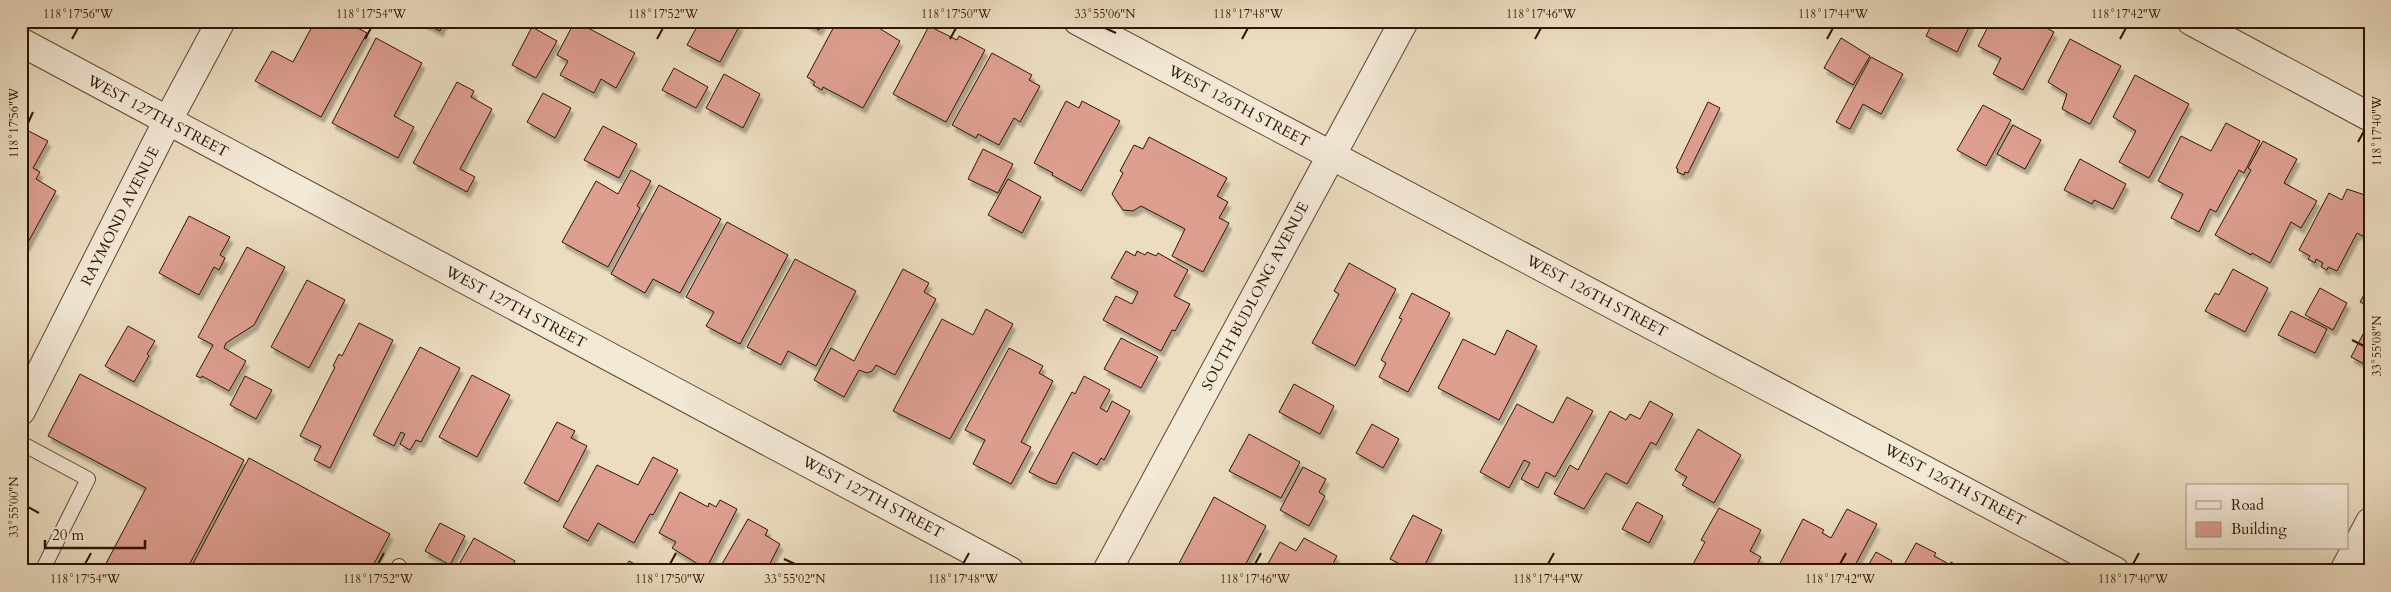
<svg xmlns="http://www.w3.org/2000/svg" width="2391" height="592" viewBox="0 0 2391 592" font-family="Cardo,serif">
<defs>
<filter id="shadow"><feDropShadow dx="3" dy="5.5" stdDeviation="1" flood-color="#0004"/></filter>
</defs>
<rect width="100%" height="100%" fill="#ecddc1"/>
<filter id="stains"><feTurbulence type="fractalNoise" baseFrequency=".004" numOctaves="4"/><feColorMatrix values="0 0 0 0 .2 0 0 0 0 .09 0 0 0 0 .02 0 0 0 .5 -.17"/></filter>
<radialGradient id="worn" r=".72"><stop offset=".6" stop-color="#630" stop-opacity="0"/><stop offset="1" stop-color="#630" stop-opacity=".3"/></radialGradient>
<g fill="#dd9e90" stroke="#2e1405" filter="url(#shadow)">
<path d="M315,21H345L367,33L321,117L255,81L272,51L293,62Z"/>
<path d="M420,21H445L440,31Z"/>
<path d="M575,21L635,53L616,88L601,79L594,93L560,75L568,61L557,55Z"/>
<path d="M700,21H732L740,25L720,62L687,45Z"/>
<path d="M803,21H824L819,30Z"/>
<path d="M837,21H876L874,25L900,41L863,108L823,87L822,90L813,85L815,82L807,77Z"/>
<path d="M1931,21H1972L1957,52L1926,36L1933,22Z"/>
<path d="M1991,21H2034L2054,32L2023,90L1993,74L2001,58L1978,46Z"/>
<path d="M929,26L957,40L959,36L985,50L946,122L893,94Z"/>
<path d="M532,27L557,41L536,78L512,65Z"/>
<path d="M376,38L422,63L394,116L414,127L398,158L332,123Z"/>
<path d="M1841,38L1870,56L1853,85L1824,68Z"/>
<path d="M2070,39L2121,66L2090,124L2062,109L2067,94L2048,82Z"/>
<path d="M992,53L1032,75L1029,80L1040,86L1020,122L1014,118L999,145L978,134L976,138L952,125Z"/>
<path d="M1871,57L1903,74L1881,114L1863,104L1850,129L1836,122Z"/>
<path d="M674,68L708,87L696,108L662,90Z"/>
<path d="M724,74L760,94L743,128L706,108Z"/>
<path d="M2135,75L2189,104L2149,178L2119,162L2136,131L2113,117Z"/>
<path d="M457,82L474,91L471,97L492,109L460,169L475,177L467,192L413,163Z"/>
<path d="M543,93L571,108L555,138L527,122Z"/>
<path d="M1066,101L1079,108L1082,101L1120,121L1081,191L1052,175L1053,173L1034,163Z"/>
<path d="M1708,102L1720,108L1688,173L1685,172L1684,175L1677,172L1678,169L1676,168Z"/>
<path d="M1983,105L2011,120L1986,166L1957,150Z"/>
<path d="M2226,123L2260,141L2244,173L2239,170L2216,212L2210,209L2199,232L2171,218L2183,194L2158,181L2181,136L2211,151Z"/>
<path d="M2013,125L2041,140L2025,169L1997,154Z"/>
<path d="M603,126L637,144L619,178L584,160Z"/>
<path d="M21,127L48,141L33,168L40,172L36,179L56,191L26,246L21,243Z"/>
<path d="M1149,137L1227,178L1217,196L1228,202L1219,218L1229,223L1203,272L1172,256L1185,229L1141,206L1133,211L1123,210L1112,194L1123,173L1120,171L1134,145L1143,149Z"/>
<path d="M2263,141L2297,159L2284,183L2317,201L2301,228L2291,222L2270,263L2252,253L2251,255L2215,235L2251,170L2248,168Z"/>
<path d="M983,149L1013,164L998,193L968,179Z"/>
<path d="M2080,159L2126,184L2113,209L2094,200L2092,204L2064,190Z"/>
<path d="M631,170L651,181L637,206L640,208L608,267L562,242L596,181L618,194Z"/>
<path d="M1008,179L1041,197L1022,233L988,215Z"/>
<path d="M659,185L721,219L680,293L653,279L645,293L611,274Z"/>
<path d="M2347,189L2365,195L2363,199L2370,202V240L2357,233L2337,271L2328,267L2327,270L2321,267L2323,263L2316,259L2315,263L2308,259L2310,256L2299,250L2329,193L2342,200Z"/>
<path d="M189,216L230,237L220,255L225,258L219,270L214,267L199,295L159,273Z"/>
<path d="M727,222L788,255L740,344L706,326L714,312L686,297Z"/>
<path d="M247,247L285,267L254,325L226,343L224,348L246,361L229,391L202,376L201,378L196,376L213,345L198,337Z"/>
<path d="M1126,251L1135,256L1137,251L1145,255L1147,252L1156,256L1158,253L1188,270L1174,296L1190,304L1175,331L1172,330L1161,351L1103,320L1116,296L1132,304L1138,292L1111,278Z"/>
<path d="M795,259L856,291L816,366L788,351L781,365L747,347Z"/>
<path d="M1349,263L1396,289L1355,366L1312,343L1339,294L1334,291Z"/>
<path d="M903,269L929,283L924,292L936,299L895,375L876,365L872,371L867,373L859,370L844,397L814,380L831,348L854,361Z"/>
<path d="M2233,269L2268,288L2245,332L2205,311L2215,293L2219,295Z"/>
<path d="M307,280L345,300L309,368L271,347Z"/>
<path d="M2370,284V307L2360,302Z"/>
<path d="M2320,288L2347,303L2333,330L2305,315Z"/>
<path d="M1412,293L1450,313L1408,392L1379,377L1386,363L1381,360L1402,319L1399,318Z"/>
<path d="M986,309L1013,324L950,439L893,411L942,319L973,335Z"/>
<path d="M2291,311L2327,329L2315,353L2278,335Z"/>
<path d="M2370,321V367L2351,357Z"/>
<path d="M359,323L393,340L330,468L314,460L321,446L300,436L335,367L333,366L339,354L342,356Z"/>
<path d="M128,326L155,341L147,354L149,356L134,382L105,366Z"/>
<path d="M1507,330L1537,346L1499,420L1438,388L1463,339L1495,355Z"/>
<path d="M1121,338L1158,357L1141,388L1104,369Z"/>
<path d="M420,347L460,368L421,442L416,440L410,450L400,444L405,434L401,432L394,446L373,435Z"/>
<path d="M1009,348L1043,366L1039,373L1053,381L1021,442L1031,447L1011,484L973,464L985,440L965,430Z"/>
<path d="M80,374L244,460L186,571H102L146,488L48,436Z"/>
<path d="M472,375L510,395L477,457L439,437Z"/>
<path d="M245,376L272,390L256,419L230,405Z"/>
<path d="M1084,376L1110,390L1100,408L1107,412L1112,401L1130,411L1104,460L1101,458L1097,465L1073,452L1056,484L1049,482L1029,472L1072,392L1075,394Z"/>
<path d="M1294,384L1334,406L1320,434L1279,412Z"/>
<path d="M1567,397L1593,411L1555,477L1546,472L1538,488L1521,479L1530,463L1524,460L1509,488L1480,472L1517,404L1553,423Z"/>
<path d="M1650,401L1673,414L1656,445L1651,442L1627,484L1606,473L1584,509L1554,494L1570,465L1578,470L1610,411L1626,420L1630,414L1640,419Z"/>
<path d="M557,422L575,431L571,438L587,446L558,502L524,483Z"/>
<path d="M1372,424L1399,439L1383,468L1356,453Z"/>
<path d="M1698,429L1741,455L1714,503L1682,485L1687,477L1675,470Z"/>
<path d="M1249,434L1300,462L1281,498L1229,471Z"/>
<path d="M653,457L678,470L653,515L650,514L634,543L598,523L588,541L563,527L597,465L638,485Z"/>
<path d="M249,458L390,534L370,571H189Z"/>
<path d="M1303,467L1326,479L1319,492L1325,496L1309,526L1280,510Z"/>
<path d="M680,492L708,507L709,503L716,507L720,500L737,509L706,569L672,548L676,542L659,533Z"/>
<path d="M1214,497L1266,526L1242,571H1175Z"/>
<path d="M1637,502L1663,516L1649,543L1622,529Z"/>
<path d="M1719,508L1761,530L1750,551L1761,557L1754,571H1697L1691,568L1705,542L1701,540Z"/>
<path d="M1847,509L1877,524L1852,571H1776L1803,519L1824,530L1822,533L1831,538Z"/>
<path d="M1413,515L1442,530L1422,571H1414L1390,559Z"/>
<path d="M748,519L768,530L765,535L780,544L766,571H718Z"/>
<path d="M440,523L465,536L450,565L425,551Z"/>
<path d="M474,538L515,561L510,571H463L457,568Z"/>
<path d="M1304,538L1337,556L1329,571H1264L1280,542L1296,551Z"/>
<path d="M1916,543L1936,553L1934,556L1947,563L1943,571H1865L1876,552L1892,561L1890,565L1901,570Z"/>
<path d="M629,561L648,571H623Z"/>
<path d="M1951,562L1967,571H1947Z"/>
</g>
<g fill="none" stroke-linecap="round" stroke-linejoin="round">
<g stroke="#5e4634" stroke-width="16">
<g id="service">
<path d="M21,443L88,479L42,571"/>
<path d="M396,571L399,566"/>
</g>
</g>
<g stroke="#5e4634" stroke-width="30">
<g id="minor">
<path d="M1078,21L2115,571"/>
<path d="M2191,21L2370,117"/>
<path d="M21,42L1010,571"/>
<path d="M21,411L168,120L221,21"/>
<path d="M2344,571L2370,522"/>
</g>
</g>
<g stroke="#5e4634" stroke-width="30">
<path id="tertiary" d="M1107,571L1404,21"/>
</g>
<use href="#service" stroke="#f3e9d7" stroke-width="14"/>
<use href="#minor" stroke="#f3e9d7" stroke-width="28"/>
<use href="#tertiary" stroke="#f3e9d7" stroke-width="28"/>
</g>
<path fill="none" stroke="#2e1405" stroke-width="2" d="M1105,28L1116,33M72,39L78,28M365,39L371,28M657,39L663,28M950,39L956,28M1242,39L1248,28M1535,39L1541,28M1827,39L1833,28M2120,39L2126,28M28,123L33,112M2358,142L2364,131M2352,340L2364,346M28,507L39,513M784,559L795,564M85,564L91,553M378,564L384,553M670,564L676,553M963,564L969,553M1255,564L1261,553M1548,564L1554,553M1840,564L1846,553M2133,564L2139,553"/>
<g text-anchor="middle" stroke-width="4.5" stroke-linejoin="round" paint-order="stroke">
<g font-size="15" fill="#2e1405" stroke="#f3e9d7">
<text transform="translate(1239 106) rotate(28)" y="5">WEST 126TH STREET</text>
<text transform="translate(158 116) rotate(28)" y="5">WEST 127TH STREET</text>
<text transform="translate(120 216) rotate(-63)" y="5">RAYMOND AVENUE</text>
<text transform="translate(1255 296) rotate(-62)" y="5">SOUTH BUDLONG AVENUE</text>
<text transform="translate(1597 296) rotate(28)" y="5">WEST 126TH STREET</text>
<text transform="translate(516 307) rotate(28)" y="5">WEST 127TH STREET</text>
<text transform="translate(1955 485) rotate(28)" y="5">WEST 126TH STREET</text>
<text transform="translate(873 497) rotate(28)" y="5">WEST 127TH STREET</text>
</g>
</g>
<rect width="2391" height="592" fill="none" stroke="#ecddc1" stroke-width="55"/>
<rect x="2186" y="484" width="162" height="65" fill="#f3e9d7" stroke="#a49483"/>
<rect x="2196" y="501" width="25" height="8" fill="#f3e9d7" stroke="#a49483"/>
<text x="2231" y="510" font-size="15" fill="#2e1405">Road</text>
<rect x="2196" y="522" width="25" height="15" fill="#dd9e90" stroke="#a49483"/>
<text x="2231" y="534" font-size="15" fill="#2e1405">Building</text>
<path d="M45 540v8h100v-8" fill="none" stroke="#2e1405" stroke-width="2.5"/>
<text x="52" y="540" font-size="15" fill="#2e1405" stroke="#f3e9d7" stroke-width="4" paint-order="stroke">20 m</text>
<rect x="28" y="28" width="2336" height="536" fill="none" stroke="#2e1405" stroke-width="2"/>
<g font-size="12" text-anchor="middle" fill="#2e1405">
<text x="78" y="18">118°17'56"W</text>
<text x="371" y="18">118°17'54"W</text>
<text x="663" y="18">118°17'52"W</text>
<text x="956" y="18">118°17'50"W</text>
<text x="1105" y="18">33°55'06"N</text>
<text x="1248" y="18">118°17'48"W</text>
<text x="1541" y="18">118°17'46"W</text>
<text x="1833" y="18">118°17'44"W</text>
<text x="2126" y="18">118°17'42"W</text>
<text transform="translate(14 123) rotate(-90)" y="4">118°17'56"W</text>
<text transform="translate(2377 131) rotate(-90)" y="4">118°17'40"W</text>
<text transform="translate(2377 346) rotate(-90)" y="4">33°55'08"N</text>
<text transform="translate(14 507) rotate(-90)" y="4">33°55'00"N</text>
<text x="85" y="583">118°17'54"W</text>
<text x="378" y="583">118°17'52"W</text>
<text x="670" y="583">118°17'50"W</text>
<text x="795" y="583">33°55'02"N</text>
<text x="963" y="583">118°17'48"W</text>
<text x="1255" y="583">118°17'46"W</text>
<text x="1548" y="583">118°17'44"W</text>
<text x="1840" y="583">118°17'42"W</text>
<text x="2133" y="583">118°17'40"W</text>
</g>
<rect width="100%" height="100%" filter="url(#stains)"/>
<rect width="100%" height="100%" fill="url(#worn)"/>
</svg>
